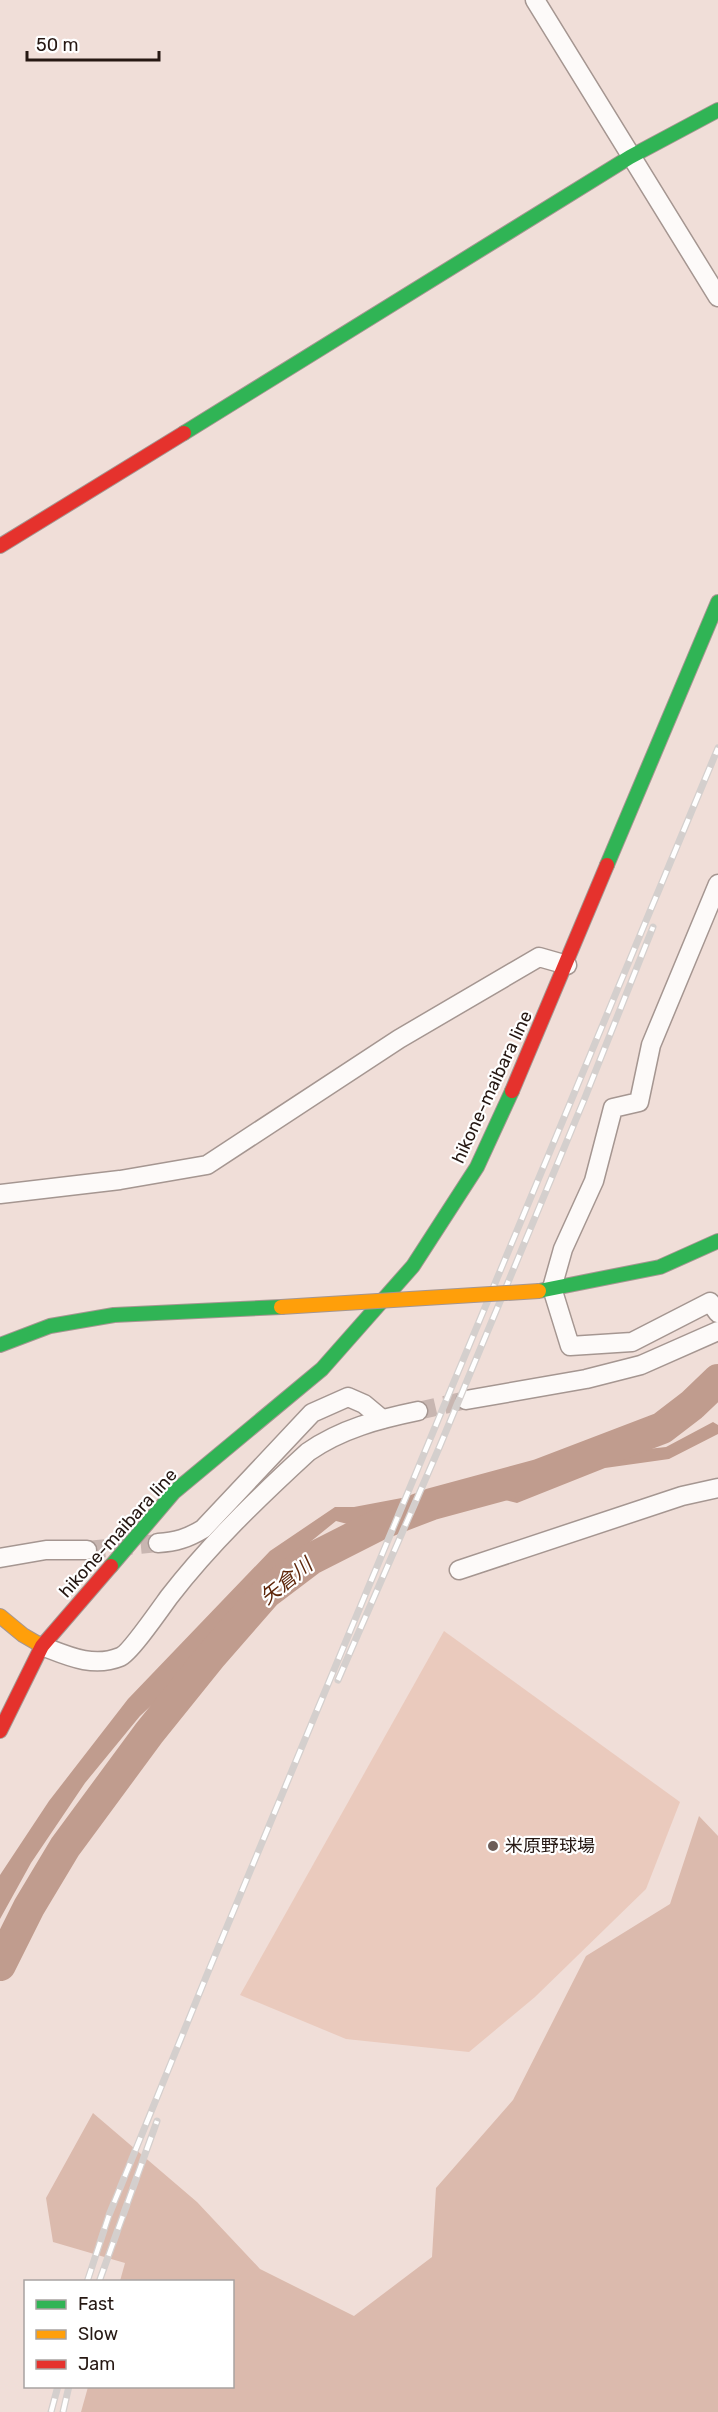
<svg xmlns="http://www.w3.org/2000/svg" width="718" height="2412" viewBox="0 0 718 2412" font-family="Rubik,'Noto Sans JP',sans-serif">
<rect width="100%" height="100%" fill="#f0ded8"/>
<path fill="#eacabd" d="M444,1631L680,1802L646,1889L535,1997L469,2052L346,2039L240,1995Z"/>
<path fill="#dbbaad" d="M699,1816L718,1836V2412H81L88,2387L232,2386V2282L120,2281L125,2263L53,2242L46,2198L93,2113L197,2202L260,2269L354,2316L432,2257L436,2188L513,2100L586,1956L670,1904Z"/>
<path fill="#c09c8e" d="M713,1422L718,1425V1434L669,1459L605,1468L517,1503L498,1498L472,1506L450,1502L359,1527L336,1521L283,1564L207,1639L187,1672L140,1716L85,1783L31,1863L0,1919V1875L49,1801L128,1699L270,1551L335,1507H354L497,1480L524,1483L602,1454L666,1447Z"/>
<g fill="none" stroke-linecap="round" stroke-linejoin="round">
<path stroke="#c09c8e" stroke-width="32" d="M0,1965L29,1907L65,1847L149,1733L211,1656L266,1593L311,1559L380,1524L432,1504L539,1475L662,1428L692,1405L718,1380"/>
<g stroke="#c8b6b1" stroke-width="18" stroke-dasharray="18 9" stroke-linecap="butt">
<path d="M418,1411L466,1400"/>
<path d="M87,1550L158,1543"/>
</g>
<g stroke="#a59691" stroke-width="21">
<g id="street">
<path d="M535,0L718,297"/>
<path d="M718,884L651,1045L639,1102L613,1108L594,1181L563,1249L552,1288L570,1346L632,1342L710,1302L718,1313"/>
<path d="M0,1194L120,1180L207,1165L399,1039L539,957L567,965"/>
<path d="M466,1400L586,1379L641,1365L718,1331"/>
<path d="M158,1543C176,1542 188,1538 203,1529L312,1413L348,1397L364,1404L382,1419"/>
<path d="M0,1558L46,1550H87"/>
<path d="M459,1570L682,1496L718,1488"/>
<path d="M42,1646C68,1656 93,1668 120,1657C129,1654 161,1608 169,1597C210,1544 259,1497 308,1452C341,1429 379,1419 418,1411"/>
</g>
</g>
<g stroke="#a59691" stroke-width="16">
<g id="fast">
<path d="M184,433L630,157L718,110"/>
<path d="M607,865L718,602"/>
<path d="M539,1291L660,1267L718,1241"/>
<path d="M0,1345L50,1326L114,1315L281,1307"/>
<path d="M111,1566L174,1492L322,1369L413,1266L477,1167L512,1091"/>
</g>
</g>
<g stroke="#a59691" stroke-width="16">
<path id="slow" d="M0,1616L23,1635L42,1646"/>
</g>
<g stroke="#a59691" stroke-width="16">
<g id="jam">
<path d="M0,546L184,433"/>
<path d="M512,1091L607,865"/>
<path d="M0,1731L42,1646L111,1566"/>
</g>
</g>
<use href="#street" stroke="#fdfaf9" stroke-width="18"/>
<use href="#fast" stroke="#30b455" stroke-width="14"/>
<use href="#slow" stroke="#ff9f0a" stroke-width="14"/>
<use href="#jam" stroke="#e5322d" stroke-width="14"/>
<g stroke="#d4cfcd" stroke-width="7">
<g id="rail">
<path d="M338,1680L439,1448L584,1100L653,927"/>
<path d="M87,2282L109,2215L206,1977L718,748"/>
<path d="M99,2282L157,2121"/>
<path d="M51,2412L58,2386"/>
<path d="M63,2412L69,2386"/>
</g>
</g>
<use href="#rail" stroke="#fff" stroke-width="4.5" stroke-dasharray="14" stroke-linecap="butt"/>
<g stroke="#a59691" stroke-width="16" stroke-linecap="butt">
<path id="slow-bridge" d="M281,1307L539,1291"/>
</g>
<use href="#slow-bridge" stroke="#ff9f0a" stroke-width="14"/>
</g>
<circle fill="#6d5d58" stroke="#fff" stroke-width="2" cx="493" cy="1846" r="6"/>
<g text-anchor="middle" stroke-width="4.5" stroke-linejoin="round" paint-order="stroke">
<g font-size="18" fill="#261813" stroke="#fff">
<text transform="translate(492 1087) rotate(-65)" y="6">hikone-maibara line</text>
<text transform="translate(118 1533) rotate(-48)" y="6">hikone-maibara line</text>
</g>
<g font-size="18" fill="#261813" stroke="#fff" text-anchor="start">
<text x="505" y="1852">米原野球場</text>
</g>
<g font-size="20" font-style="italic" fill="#5e260a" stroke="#fff">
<text transform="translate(286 1581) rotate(-39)" y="7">矢倉川</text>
</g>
</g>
<rect x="24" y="2280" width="210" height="108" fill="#ffffff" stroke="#a8a3a1" stroke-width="1.5"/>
<rect x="36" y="2300" width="30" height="9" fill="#30b455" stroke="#a8a3a1" stroke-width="1.5"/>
<text x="78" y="2310" font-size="18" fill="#261813">Fast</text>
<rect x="36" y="2330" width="30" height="9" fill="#ff9f0a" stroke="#a8a3a1" stroke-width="1.5"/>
<text x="78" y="2340" font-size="18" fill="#261813">Slow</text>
<rect x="36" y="2360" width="30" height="9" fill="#e5322d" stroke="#a8a3a1" stroke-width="1.5"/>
<text x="78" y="2370" font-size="18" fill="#261813">Jam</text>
<path d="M27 51v9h132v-9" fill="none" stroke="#261813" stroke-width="3"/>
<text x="36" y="51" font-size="18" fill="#261813" stroke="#ffffff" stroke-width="4.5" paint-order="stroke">50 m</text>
</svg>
